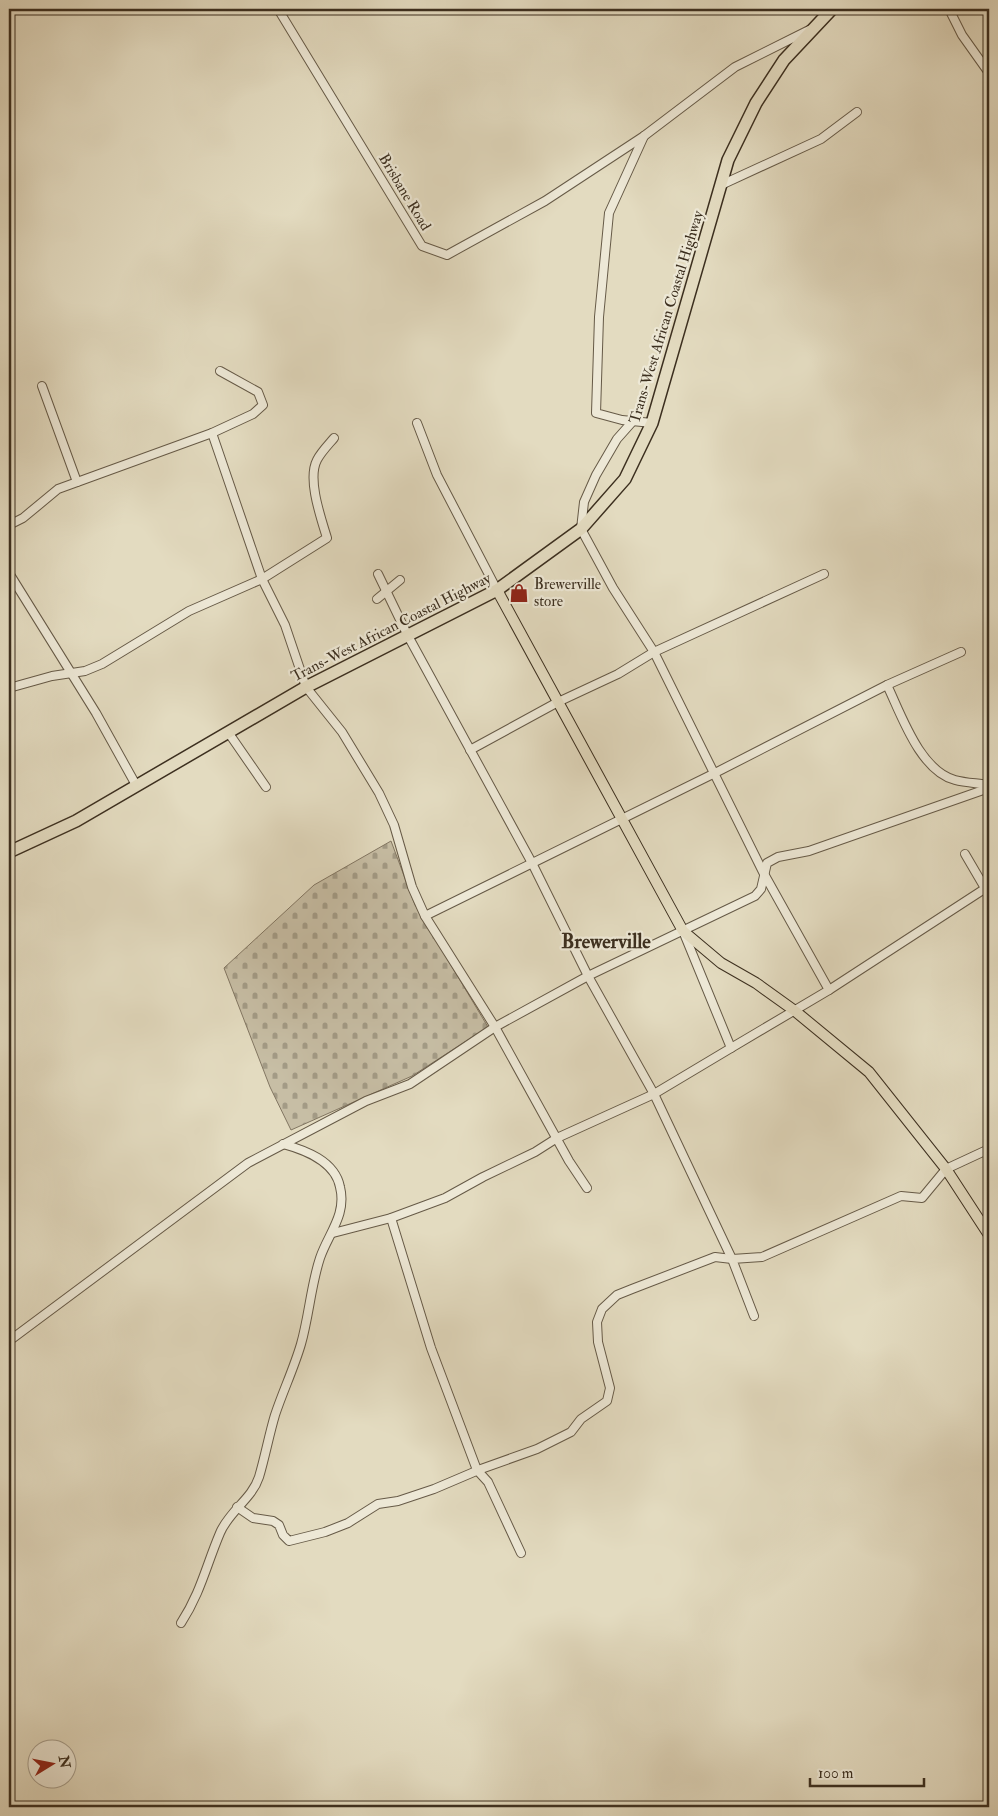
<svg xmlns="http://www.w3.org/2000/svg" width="998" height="1816" viewBox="0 0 998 1816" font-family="'IM FELL Double Pica',serif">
<defs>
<pattern id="cemetery-stones" width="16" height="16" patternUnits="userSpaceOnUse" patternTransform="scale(1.25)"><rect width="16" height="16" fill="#c7bea5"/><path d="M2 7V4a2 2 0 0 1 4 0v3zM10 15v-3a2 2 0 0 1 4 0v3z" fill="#a39b86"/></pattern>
</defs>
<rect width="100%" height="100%" fill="#e3dbc0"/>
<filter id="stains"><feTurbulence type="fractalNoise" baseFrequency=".004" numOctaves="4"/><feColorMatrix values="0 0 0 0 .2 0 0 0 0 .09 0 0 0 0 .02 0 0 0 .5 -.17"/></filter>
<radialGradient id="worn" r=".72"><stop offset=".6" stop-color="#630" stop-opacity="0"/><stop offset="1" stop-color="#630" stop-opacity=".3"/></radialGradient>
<path fill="url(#cemetery-stones)" stroke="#827662" d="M391,841L415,905L488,1027L412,1076L291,1130L270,1087L224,968L314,885Z"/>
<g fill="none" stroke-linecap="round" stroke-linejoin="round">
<g stroke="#665a47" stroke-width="10">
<g id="minor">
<path d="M278,9L422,246L447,255L545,201L644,136L735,67L809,30"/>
<path d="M949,9L962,35L989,73"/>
<path d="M644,136L609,213L599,317L596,413L622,420L652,423"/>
<path d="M721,185L821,139L857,112"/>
<path d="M42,386L77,482"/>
<path d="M633,421L617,439L596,475L584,502L581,529L613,588L654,652L763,872L829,990L731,1048"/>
<path d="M417,423L437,475L497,590"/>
<path d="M212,433L262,579L285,625L306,687L342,732L379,793L394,825L412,887L425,916L495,1027L569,1161L587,1188"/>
<path d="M9,525L23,518L58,489L212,433L253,414L263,405L258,392L220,371"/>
<path d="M9,573L96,713L136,785"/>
<path d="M378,574L407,634L532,863L588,976L654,1094L732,1259"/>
<path d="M377,599L400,580"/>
<path d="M887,685C901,714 920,771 955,780C966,783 978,783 989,785"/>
<path d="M9,688L52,676L85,671L102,664L189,611L262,579L327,538C321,518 307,479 317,460C321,452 329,444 334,438"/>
<path d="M228,732L266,787"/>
<path d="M470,750L558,702L618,674L654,652L824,574"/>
<path d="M965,854L989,895"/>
<path d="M425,916L715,773L887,685L961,652"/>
<path d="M829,990L989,886"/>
<path d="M391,1218L431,1348L477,1470L488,1482L521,1553"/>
<path d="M333,1233L391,1218L445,1198L483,1177L535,1152L557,1138L654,1094L731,1048L683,931"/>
<path d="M754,1316L732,1259L762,1257L901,1196L922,1198L946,1169L989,1149"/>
<path d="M9,1341L248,1163L366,1101L410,1084L495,1027L588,976L755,896L761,889L767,863L778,857L809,851L989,788"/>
<path d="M237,1507L253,1518L273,1521L279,1525L283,1535L289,1541L325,1532L348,1523L378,1504L398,1501L434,1489L481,1469L537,1449L571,1432L581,1419L607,1401L610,1388L598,1342L597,1322L602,1309L617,1295L632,1289L715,1257L732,1259"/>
<path d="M181,1623C201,1592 206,1566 220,1533C229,1511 252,1499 259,1477C265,1457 269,1435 275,1415C283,1391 294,1368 301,1344C309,1316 311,1285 320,1258C328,1234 347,1215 340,1187C335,1161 305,1150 283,1144"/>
</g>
</g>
<g stroke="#3c2f1f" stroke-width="12">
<path id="major" d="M497,590L683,931L721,963L756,983L795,1011L869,1072L946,1169L989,1235"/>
</g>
<g stroke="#3c2f1f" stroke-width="14">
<path id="highway" d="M9,852L76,821L306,687L497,590L581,529L625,479L652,423L728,160L756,103L784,60L832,9"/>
</g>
<use href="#minor" stroke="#ede8d6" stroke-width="8"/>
<use href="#major" stroke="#e3dbc0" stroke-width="10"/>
<use href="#highway" stroke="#e3dbc0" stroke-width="11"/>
</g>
<defs>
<g id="shop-bare" transform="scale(1.5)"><path d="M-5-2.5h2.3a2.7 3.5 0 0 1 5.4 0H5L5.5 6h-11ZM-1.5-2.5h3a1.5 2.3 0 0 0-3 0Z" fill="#8f2418" stroke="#ede8d6" stroke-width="2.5" paint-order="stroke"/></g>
</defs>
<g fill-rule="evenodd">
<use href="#shop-bare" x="519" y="593"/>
</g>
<g text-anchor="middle" stroke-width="4.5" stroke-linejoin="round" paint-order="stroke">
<g font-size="15" fill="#3c2f1f" stroke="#ede8d6">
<text transform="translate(405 192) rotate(59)" y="5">Brisbane Road</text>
<text transform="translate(666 317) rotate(-73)" y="5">Trans-West African Coastal Highway</text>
<text transform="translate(391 627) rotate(-27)" y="5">Trans-West African Coastal Highway</text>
</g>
<g font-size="15" fill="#3c2f1f" stroke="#ede8d6" text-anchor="start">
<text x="534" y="589">Brewerville<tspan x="534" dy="17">store</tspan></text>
</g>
<g font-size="20" font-weight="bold" fill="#3c2f1f" stroke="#ede8d6">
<text x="606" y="948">Brewerville</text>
</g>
</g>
<rect width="998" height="1816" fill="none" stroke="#e3dbc0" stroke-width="30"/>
<rect x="10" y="10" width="978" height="1796" fill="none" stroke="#3c2f1f" stroke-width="2.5"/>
<rect x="15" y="15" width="968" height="1786" fill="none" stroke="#3c2f1f"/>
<g transform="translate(52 1764) rotate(80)"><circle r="24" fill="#ede8d6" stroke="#a69e8d"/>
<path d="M0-4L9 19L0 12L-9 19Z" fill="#8f2418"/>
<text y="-8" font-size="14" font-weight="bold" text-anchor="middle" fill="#3c2f1f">N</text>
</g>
<path d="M810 1778v8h114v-8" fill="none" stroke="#3c2f1f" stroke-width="2.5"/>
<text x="818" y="1778" font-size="15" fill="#3c2f1f" stroke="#ede8d6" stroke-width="4" paint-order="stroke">100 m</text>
<rect width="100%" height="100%" filter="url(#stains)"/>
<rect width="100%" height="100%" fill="url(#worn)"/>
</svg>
